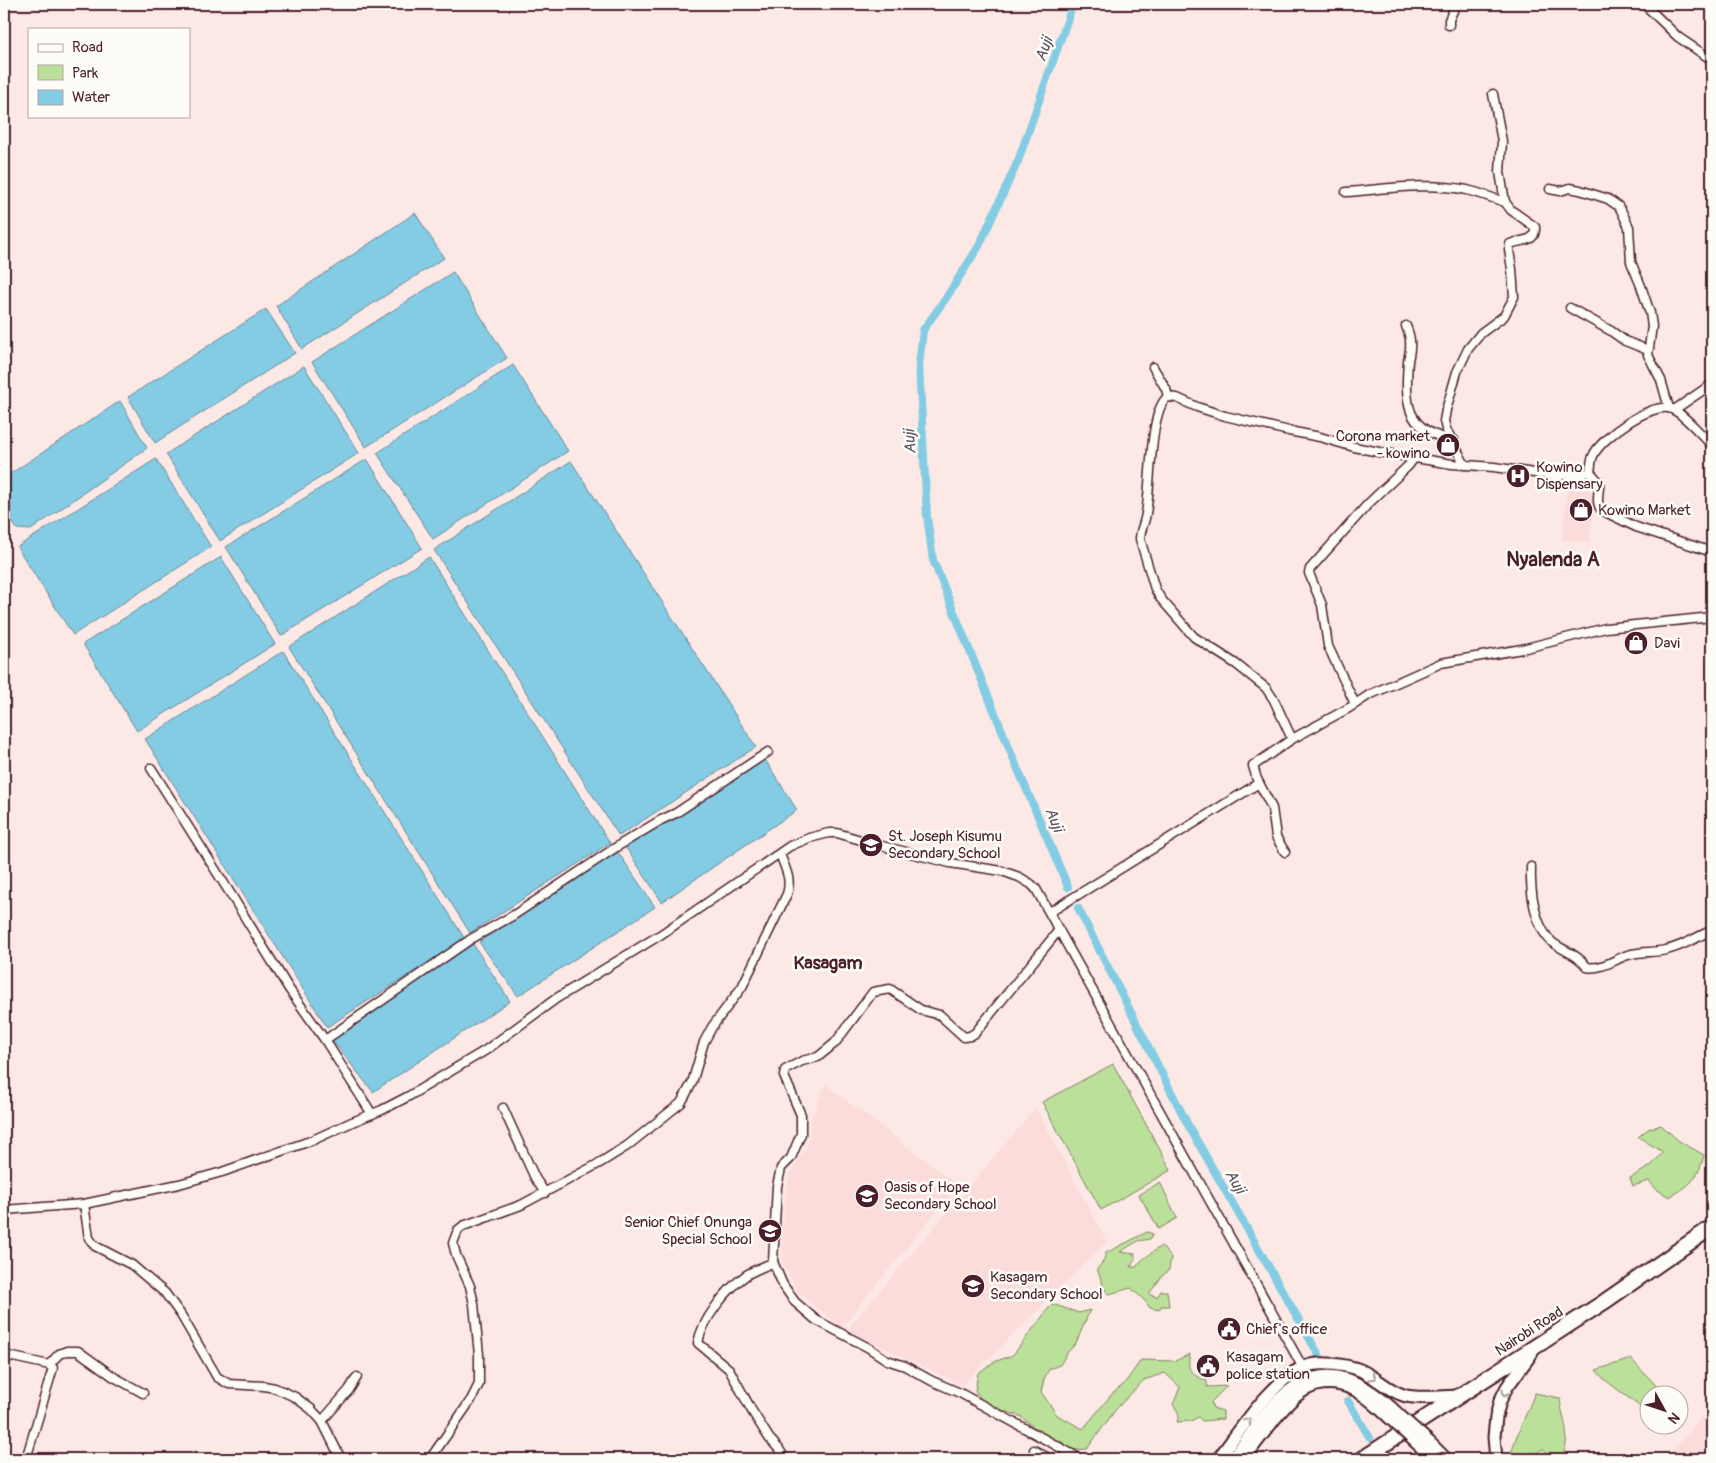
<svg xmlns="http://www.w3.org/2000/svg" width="1716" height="1463" viewBox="0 0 1716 1463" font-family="Pangolin,sans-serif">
<rect width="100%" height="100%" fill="#fce9e6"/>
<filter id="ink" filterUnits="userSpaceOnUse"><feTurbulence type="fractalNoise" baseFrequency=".02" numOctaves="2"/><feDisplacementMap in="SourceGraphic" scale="10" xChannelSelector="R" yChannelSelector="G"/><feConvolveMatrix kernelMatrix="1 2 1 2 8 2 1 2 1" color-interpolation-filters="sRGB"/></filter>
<g filter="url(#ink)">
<g fill="#fcdcda">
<path d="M1568,478L1596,480L1590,542L1562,540Z"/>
<path d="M825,1084L958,1185L842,1327L799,1294L782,1262L784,1207L789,1176L807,1146L812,1116Z"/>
<path d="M1036,1107L1107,1242L962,1385L847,1330Z"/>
<path d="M1712,1409V1459H1667L1702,1416Z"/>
</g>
<g fill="#bbe09a" stroke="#828062">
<path d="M1113,1064L1171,1170L1101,1210L1042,1102Z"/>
<path d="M1661,1125L1679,1141L1704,1155C1699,1178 1689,1187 1669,1197L1656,1189L1649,1181L1633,1186L1630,1178L1651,1166L1663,1152L1638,1137L1648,1129Z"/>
<path d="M1160,1182L1177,1218L1159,1229L1139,1195Z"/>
<path d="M1147,1232L1153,1234L1150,1239L1138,1241L1120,1252L1135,1254V1259L1131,1267H1136L1142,1260L1161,1246L1171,1257L1169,1270L1163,1275L1149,1294L1157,1297L1161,1291H1167L1169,1306H1161L1159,1310L1150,1308L1145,1301L1131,1288L1109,1294L1105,1290L1097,1269L1103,1262L1106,1253Z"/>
<path d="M1052,1304L1079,1313L1090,1310L1076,1343L1067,1353L1060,1365L1049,1369L1044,1379L1041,1392L1057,1415L1083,1429L1112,1394L1124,1384L1141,1360L1175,1361L1190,1354C1186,1371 1192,1375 1207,1381V1387L1227,1386L1211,1402L1213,1408L1223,1411V1419L1202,1421L1198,1417L1191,1421L1177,1422C1180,1414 1178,1411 1173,1405L1180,1387L1165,1373L1144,1380L1117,1408L1087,1449L1073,1450L1062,1442L1044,1435L1020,1416L1004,1411L983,1401L975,1391L978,1373L994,1362L1013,1355Z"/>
<path d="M1631,1359L1665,1395L1648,1396V1413L1604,1379L1596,1370Z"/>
<path d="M1535,1393L1560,1398C1562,1422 1573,1435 1561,1459H1553L1543,1449L1533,1455L1511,1454L1516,1438Z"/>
</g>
<g fill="#83cce3" stroke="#6c8799">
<path d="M415,213L444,258L302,349L276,306Z"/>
<path d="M453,272L507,358L366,447L312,362Z"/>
<path d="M266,309L295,353L155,443L128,397Z"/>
<path d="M513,365L568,451L433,539L377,453Z"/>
<path d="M304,366L359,453L220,541L166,454Z"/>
<path d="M120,401L147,448L31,530L17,529L4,510V478Z"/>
<path d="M156,459L211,547L73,635L17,547Z"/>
<path d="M367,459L422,548L281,636L226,547Z"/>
<path d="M571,461L756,747L619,836L434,550Z"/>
<path d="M221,557L275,644L137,731L83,644Z"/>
<path d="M429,557L610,843L470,933L289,647Z"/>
<path d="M283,651L465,939L327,1027L145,739Z"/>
<path d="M764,758L797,810L662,902L624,845Z"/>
<path d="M618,852L655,907L518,996L479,942Z"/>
<path d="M473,944L510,1001L373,1092L331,1039Z"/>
</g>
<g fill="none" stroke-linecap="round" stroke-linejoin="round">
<g stroke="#83cce3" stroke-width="8">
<path d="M1068,887L1014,760L933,560L927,516L919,365L923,330L946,298L979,246L1018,161L1073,4"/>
<path d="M1078,908L1188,1125L1320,1357"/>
<path d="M1348,1401L1370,1438"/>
</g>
<g stroke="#4a1f2b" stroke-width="11">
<g id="street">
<path d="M1644,4L1678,37L1712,60"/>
<path d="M1449,25V20L1456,4"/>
<path d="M1550,189L1560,191L1570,188L1580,190L1608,199L1618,206L1621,210L1629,227L1631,262L1641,286L1650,313L1652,326L1648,355L1661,380L1669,408"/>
<path d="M1346,192C1387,189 1427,182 1467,190C1480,193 1492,198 1505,202"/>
<path d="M1570,308L1611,331L1625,341L1648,350"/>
<path d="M1406,326C1408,331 1410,336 1410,341C1411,348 1409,355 1408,361C1405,403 1405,432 1454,440"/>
<path d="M1153,367L1166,389L1168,397"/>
<path d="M1674,410L1712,384"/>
<path d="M1465,465L1446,429L1444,421L1446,410L1457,372L1468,349L1481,333L1504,316L1514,297L1512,269L1509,250L1510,244C1522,239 1536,243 1535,227L1511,210L1505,202L1500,172L1502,141L1493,94"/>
<path d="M1590,472C1591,466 1591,459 1594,454C1603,437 1652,401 1672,409C1683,413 1703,437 1712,445"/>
<path d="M1355,704L1328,646L1322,605L1309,573L1310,569L1368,504L1408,466L1415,457"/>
<path d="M1292,739L1274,700L1266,688L1236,664L1194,637L1161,599L1155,589L1140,539C1140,530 1145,523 1146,513C1151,490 1149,408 1168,397L1177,398L1197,407L1225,416L1289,431L1320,437L1354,447L1379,452L1452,464L1494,467L1554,476L1583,474L1590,472L1599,482C1600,492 1594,504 1603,511L1636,527L1712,552"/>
<path d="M151,768L230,893L289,989L325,1040L372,1114"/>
<path d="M1285,852L1276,837L1272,808L1257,779L1253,766L1292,739L1349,708L1369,695L1441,663L1522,649L1606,628L1712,617"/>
<path d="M1531,867C1530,889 1534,927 1553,943C1566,952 1577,954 1587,967C1601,970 1615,959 1628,955C1641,951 1653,953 1666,950C1682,947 1697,937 1712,930"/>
<path d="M1050,912L1259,783"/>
<path d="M1059,930L975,1033L970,1036L964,1037L940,1015L921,1010L890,989L873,992L835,1043L818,1057L802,1061L785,1070L784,1076L801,1115V1134L791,1158L781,1168L780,1173L777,1186L773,1262L783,1285L795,1302L816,1320L869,1348L887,1360L905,1366L932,1381L960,1393L1081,1459"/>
<path d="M325,1040L471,939L514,915L618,846L661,820L676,813L768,752"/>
<path d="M503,1108L535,1178L545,1193"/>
<path d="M84,1204L89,1238L95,1246L132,1265L165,1293L181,1315L217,1377L229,1384L264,1386L275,1388L295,1397L311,1409L322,1421L341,1459"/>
<path d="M4,1210L84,1204L179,1184L222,1172L313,1140L352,1122L382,1110L409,1096L486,1050L557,998L660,935L790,846L809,838L829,833H837L878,845L950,863L1002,871L1019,877L1031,884L1036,889L1303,1368"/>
<path d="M773,1262C764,1267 753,1270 745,1276C726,1290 702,1320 698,1343L729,1369L752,1411L769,1438L779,1449L785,1459"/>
<path d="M4,1355L49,1365L53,1368L26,1459"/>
<path d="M49,1365L59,1354L67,1351H78L114,1377L143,1393"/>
<path d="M322,1421L349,1390L357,1377"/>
<path d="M1034,1450L1050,1459"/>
<path d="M430,1459L471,1400L479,1384V1355L474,1304L470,1286L456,1255L453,1243L458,1230L463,1226L521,1205L598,1164L627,1146L681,1103L692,1083L704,1042L712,1027L742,987L787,894C792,879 785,868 780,854"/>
</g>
</g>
<g stroke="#4a1f2b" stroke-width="15">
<g id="primary">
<path d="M1429,1442L1446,1459"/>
<path d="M1423,1449L1433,1459"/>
<path d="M1218,1459C1239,1432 1275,1376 1307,1366C1320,1361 1347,1365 1360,1370C1375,1376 1387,1390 1403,1395C1418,1400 1443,1396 1460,1396"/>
<path d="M1232,1459C1246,1442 1257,1423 1272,1407C1317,1357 1357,1374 1400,1416"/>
<path d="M1244,1459C1252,1448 1261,1436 1270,1425C1292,1396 1314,1372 1353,1389C1368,1396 1381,1410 1393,1421"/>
<path d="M1496,1459L1494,1437L1496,1417L1500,1401L1507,1387L1532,1353"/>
</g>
</g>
<g stroke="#4a1f2b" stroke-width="18">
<path id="highway" d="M1362,1459L1604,1302L1712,1227"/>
</g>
<use href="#street" stroke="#fdfcf7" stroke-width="8"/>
<use href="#primary" stroke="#fdfcf7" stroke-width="11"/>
<use href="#highway" stroke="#fdfcf7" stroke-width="14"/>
<g stroke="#4a1f2b" stroke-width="15" stroke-linecap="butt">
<g id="primary-bridge">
<path d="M1400,1416L1429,1442"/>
<path d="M1393,1421L1423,1449"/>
</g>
</g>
<use href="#primary-bridge" stroke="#fdfcf7" stroke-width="11"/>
</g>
<defs><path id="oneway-chevron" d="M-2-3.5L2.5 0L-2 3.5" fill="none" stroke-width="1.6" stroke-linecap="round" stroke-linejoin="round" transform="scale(1.25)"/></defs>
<g stroke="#ac999b">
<use href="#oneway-chevron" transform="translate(1373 1377) rotate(32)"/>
<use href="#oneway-chevron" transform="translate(1505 1393) rotate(118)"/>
<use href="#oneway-chevron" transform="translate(1248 1421) rotate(-52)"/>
</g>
</g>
<defs>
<g id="shop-disc" transform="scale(1.25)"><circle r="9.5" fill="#4a1f2b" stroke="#fdfcf7"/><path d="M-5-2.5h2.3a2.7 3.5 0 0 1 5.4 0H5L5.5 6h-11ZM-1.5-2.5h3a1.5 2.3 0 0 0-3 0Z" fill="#fff"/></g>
<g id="hospital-disc" transform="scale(1.25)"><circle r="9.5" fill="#4a1f2b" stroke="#fdfcf7"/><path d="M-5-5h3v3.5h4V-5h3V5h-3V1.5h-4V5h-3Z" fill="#fff"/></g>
<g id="school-disc" transform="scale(1.25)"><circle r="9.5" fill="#4a1f2b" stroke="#fdfcf7"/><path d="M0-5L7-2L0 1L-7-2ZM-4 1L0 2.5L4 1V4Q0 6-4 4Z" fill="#fff"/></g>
<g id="civic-disc" transform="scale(1.25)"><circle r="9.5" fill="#4a1f2b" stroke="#fdfcf7"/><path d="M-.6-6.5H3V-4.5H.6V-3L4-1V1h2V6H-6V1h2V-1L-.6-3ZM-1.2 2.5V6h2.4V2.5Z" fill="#fff"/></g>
</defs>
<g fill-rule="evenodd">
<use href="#shop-disc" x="1448" y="445"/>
<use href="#hospital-disc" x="1518" y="476"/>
<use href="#shop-disc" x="1581" y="510"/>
<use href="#shop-disc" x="1636" y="643"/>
<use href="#school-disc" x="871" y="845"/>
<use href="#school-disc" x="867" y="1196"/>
<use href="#school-disc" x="770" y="1231"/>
<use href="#school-disc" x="973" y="1286"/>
<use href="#civic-disc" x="1229" y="1329"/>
<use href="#civic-disc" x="1208" y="1366"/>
</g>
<g text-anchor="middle" stroke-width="5" stroke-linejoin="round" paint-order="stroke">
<g font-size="15" fill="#4a1f2b" stroke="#fdfcf7" text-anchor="start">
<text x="1430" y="441" text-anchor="end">Corona market<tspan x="1430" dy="17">- kowino</tspan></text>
<text x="1536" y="472">Kowino<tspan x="1536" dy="17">Dispensary</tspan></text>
<text x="1598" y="515">Kowino Market</text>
<text x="1654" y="648">Davi</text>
<text x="888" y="841">St. Joseph Kisumu<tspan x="888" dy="17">Secondary School</tspan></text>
<text x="884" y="1192">Oasis of Hope<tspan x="884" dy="17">Secondary School</tspan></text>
<text x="752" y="1227" text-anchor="end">Senior Chief Onunga<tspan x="752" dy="17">Special School</tspan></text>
<text x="990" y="1282">Kasagam<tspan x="990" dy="17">Secondary School</tspan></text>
<text x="1246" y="1334">Chief's office</text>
<text x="1226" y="1362">Kasagam<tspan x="1226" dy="17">police station</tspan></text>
</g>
<g font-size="15" fill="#4a1f2b" stroke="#fdfcf7">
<text transform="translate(1529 1331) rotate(-33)" y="5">Nairobi Road</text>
</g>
<g font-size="16" font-style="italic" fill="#5b5362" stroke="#fdfcf7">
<text transform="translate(1043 49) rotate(-71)" y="6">Auji</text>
<text transform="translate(909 442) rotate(-93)" y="6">Auji</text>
<text transform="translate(1055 819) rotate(68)" y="6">Auji</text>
<text transform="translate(1236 1181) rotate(60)" y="6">Auji</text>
</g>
<g font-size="18" font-weight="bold" fill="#4a1f2b" stroke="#fdfcf7">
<text x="828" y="969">Kasagam</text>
</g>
<g font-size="20" font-weight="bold" fill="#4a1f2b" stroke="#fdfcf7">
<text x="1553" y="566">Nyalenda A</text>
</g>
</g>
<rect width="1716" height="1463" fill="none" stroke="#fdfcf7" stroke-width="20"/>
<rect x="10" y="10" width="1696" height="1443" fill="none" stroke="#4a1f2b" stroke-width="2" filter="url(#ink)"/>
<rect x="28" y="28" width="162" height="90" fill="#fdfcf7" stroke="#b5a4a5"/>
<rect x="38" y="44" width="25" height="8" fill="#fdfcf7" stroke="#b5a4a5"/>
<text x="72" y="52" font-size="15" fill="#4a1f2b">Road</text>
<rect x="38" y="65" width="25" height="15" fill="#bbe09a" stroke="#b5a4a5"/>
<text x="72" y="78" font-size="15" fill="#4a1f2b">Park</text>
<rect x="38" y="90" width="25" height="15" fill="#83cce3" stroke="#b5a4a5"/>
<text x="72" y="102" font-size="15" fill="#4a1f2b">Water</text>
<g transform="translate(1664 1410) rotate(130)"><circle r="24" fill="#fdfcf7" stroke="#b5a4a5"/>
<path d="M0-4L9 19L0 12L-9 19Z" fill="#4a1f2b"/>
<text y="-8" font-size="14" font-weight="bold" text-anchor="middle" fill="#4a1f2b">N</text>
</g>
</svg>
